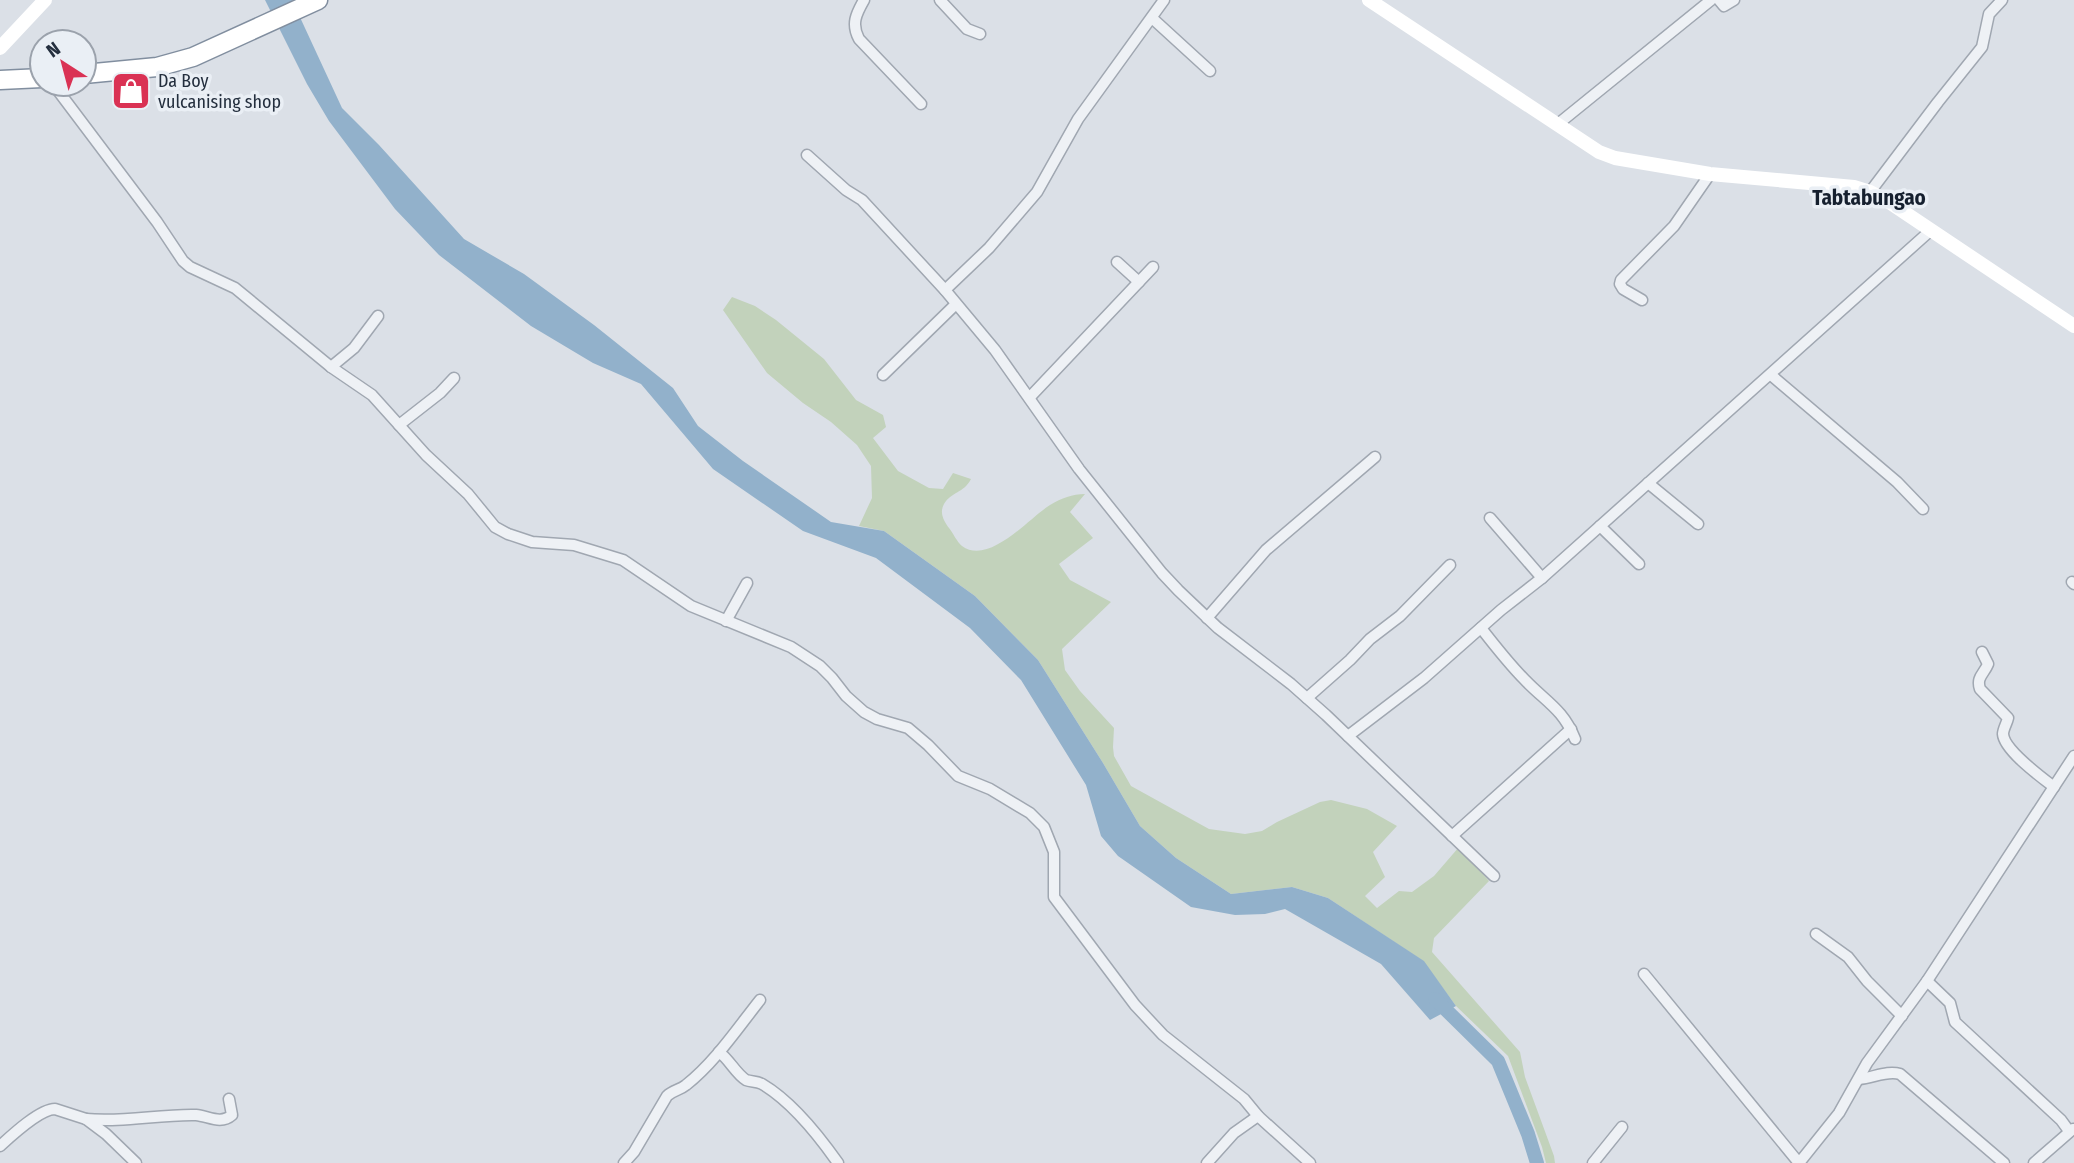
<svg xmlns="http://www.w3.org/2000/svg" width="2074" height="1163" viewBox="0 0 2074 1163" font-family="'Fira Sans Condensed',sans-serif">
<rect width="100%" height="100%" fill="#dbe0e7"/>
<path fill="#c2d2bb" d="M732,297L755,306L776,320L824,359L856,400L883,415L886,427L873,438L898,471L929,488L943,489L953,473L971,479C964,493 951,492 944,504C939,513 944,521 949,528C953,533 957,542 962,546C989,566 1029,518 1050,505C1062,498 1072,494 1085,494L1070,512L1093,538L1059,564L1070,580L1111,602L1062,649L1065,670L1080,691L1114,728L1113,747L1114,756L1131,786L1209,829L1245,834L1262,831L1277,822L1320,802L1331,800L1367,809L1397,826L1373,852L1385,877L1365,896L1377,908L1399,891L1412,892L1434,876L1459,847L1489,881L1434,938L1432,952L1520,1052L1525,1077L1554,1156L1555,1163H1546L1542,1147L1508,1056L1456,1006L1423,961L1328,898L1292,887L1231,894L1176,858L1140,826L1103,763L1038,660L975,596L884,531L859,526L872,498L871,466L857,445L831,422L803,403L767,373L723,310Z"/>
<path fill="#92b1cb" d="M265,0H292L342,108L379,145L464,239L524,274L594,325L673,388L698,426L743,461L831,522L884,531L975,596L1038,660L1103,763L1140,826L1176,858L1231,894L1292,887L1328,898L1424,961L1456,1006L1430,1020L1381,964L1285,909L1265,914L1235,915L1191,907L1118,856L1101,836L1086,785L1021,680L970,628L876,558L803,531L713,469L641,384L593,363L531,326L439,255L395,209L329,121L307,84Z"/>
<g fill="none" stroke-linecap="round" stroke-linejoin="round">
<path stroke="#92b1cb" stroke-width="14" d="M1435,999L1498,1061L1528,1134L1537,1163"/>
<g stroke="#a0a7b1" stroke-width="13">
<g id="street">
<path d="M864,0C856,14 851,24 859,39L921,104"/>
<path d="M940,0L967,29L980,34"/>
<path d="M1719,0L1724,6L1734,0"/>
<path d="M1152,18L1210,71"/>
<path d="M53,84L157,222L183,261L190,267L235,288L331,367L372,395L426,455L468,494L495,527L508,534L532,542L574,545L623,560L691,606L791,647L820,666L832,678L846,696L864,712L877,719L908,728L928,745L958,776L990,789L1030,813L1044,827L1054,852V897L1135,1005L1163,1035L1244,1099L1258,1116L1310,1163"/>
<path d="M1558,124L1711,0"/>
<path d="M807,155L846,190L862,200L945,290L995,350L1079,469L1162,573L1178,590L1218,628L1291,684L1326,715L1494,876"/>
<path d="M1870,192L1938,102L1982,47L1989,14L2002,0"/>
<path d="M1117,262L1139,282"/>
<path d="M945,290L989,248L1037,192L1078,119L1164,0"/>
<path d="M1642,300L1623,289L1620,284L1621,280L1674,226L1710,174"/>
<path d="M331,367L354,348L378,316"/>
<path d="M883,375L956,304"/>
<path d="M1771,375L1897,482L1923,509"/>
<path d="M1030,397L1153,267"/>
<path d="M399,425L440,393L454,378"/>
<path d="M1648,483L1698,524"/>
<path d="M1490,518L1542,578"/>
<path d="M1600,526L1639,564"/>
<path d="M2072,582L2074,584"/>
<path d="M1207,618L1266,550L1375,457"/>
<path d="M726,621L747,583"/>
<path d="M1481,628C1495,646 1509,664 1525,680C1546,702 1563,709 1575,739"/>
<path d="M1982,652L1988,664C1984,674 1976,677 1980,689L2008,718C2007,723 2003,729 2003,734C2004,750 2041,777 2054,787"/>
<path d="M1307,698L1350,660L1370,639L1400,616L1450,565"/>
<path d="M1348,736L1424,678L1501,610L1542,578L1930,231"/>
<path d="M1452,836L1571,729"/>
<path d="M1816,934L1848,957L1867,981L1902,1016"/>
<path d="M1644,974L1799,1163"/>
<path d="M1927,981L1950,1003L1955,1022L2061,1120L2069,1131"/>
<path d="M719,1052C729,1059 736,1074 746,1080C751,1082 757,1081 762,1084C791,1101 819,1136 838,1163"/>
<path d="M1859,1079C1873,1078 1887,1070 1900,1074L2004,1163"/>
<path d="M86,1119C123,1123 159,1114 196,1115C208,1116 221,1125 232,1115L229,1099"/>
<path d="M0,1146C12,1135 40,1109 55,1109L86,1119L106,1134L136,1163"/>
<path d="M624,1163L634,1152L667,1096C673,1090 680,1090 686,1085C715,1062 737,1029 760,1000"/>
<path d="M1207,1163L1234,1133L1258,1116"/>
<path d="M1593,1163L1622,1127"/>
<path d="M1799,1163L1839,1113L1867,1063L1927,981L2074,756"/>
<path d="M2034,1163L2073,1129"/>
</g>
</g>
<g stroke="#818e9f" stroke-width="21">
<g id="highway">
<path d="M84,74L157,67L193,57L318,0"/>
<path d="M0,80L42,78"/>
</g>
</g>
<use href="#street" stroke="#eef1f5" stroke-width="10"/>
<g stroke="#fff" stroke-width="14">
<path d="M1369,0L1599,152L1615,158L1710,174L1854,187L1870,192L1889,202L2074,326"/>
<path d="M0,48L45,0"/>
</g>
<use href="#highway" stroke="#fff" stroke-width="18"/>
</g>
<defs>
<g id="shop-square" transform="scale(2.0125)"><rect x="-9" y="-9" width="18" height="18" rx="4" fill="#da3254" stroke="#eaeff5"/><path d="M-5-2.5h2.3a2.7 3.5 0 0 1 5.4 0H5L5.5 6h-11ZM-1.5-2.5h3a1.5 2.3 0 0 0-3 0Z" fill="#fff"/></g>
</defs>
<g fill-rule="evenodd">
<use href="#shop-square" x="131" y="91"/>
</g>
<g text-anchor="middle" stroke-width="7" stroke-linejoin="round" paint-order="stroke">
<g font-size="18" fill="#242f3e" stroke="#eaeff5" text-anchor="start">
<text x="158" y="87">Da Boy<tspan x="158" dy="21">vulcanising shop</tspan></text>
</g>
<g font-size="21" font-weight="bold" fill="#16202f" stroke="#eaeff5">
<text x="1869" y="205">Tabtabungao</text>
</g>
</g>
<g transform="translate(63 63) rotate(324)"><circle r="33" fill="#eaeff5" stroke="#9ba2ac" stroke-width="2"/>
<path d="M0-5L12 26L0 18L-12 26Z" fill="#da3254"/>
<text y="-10" font-size="19" font-weight="bold" text-anchor="middle" fill="#242f3e">N</text>
</g>
</svg>
